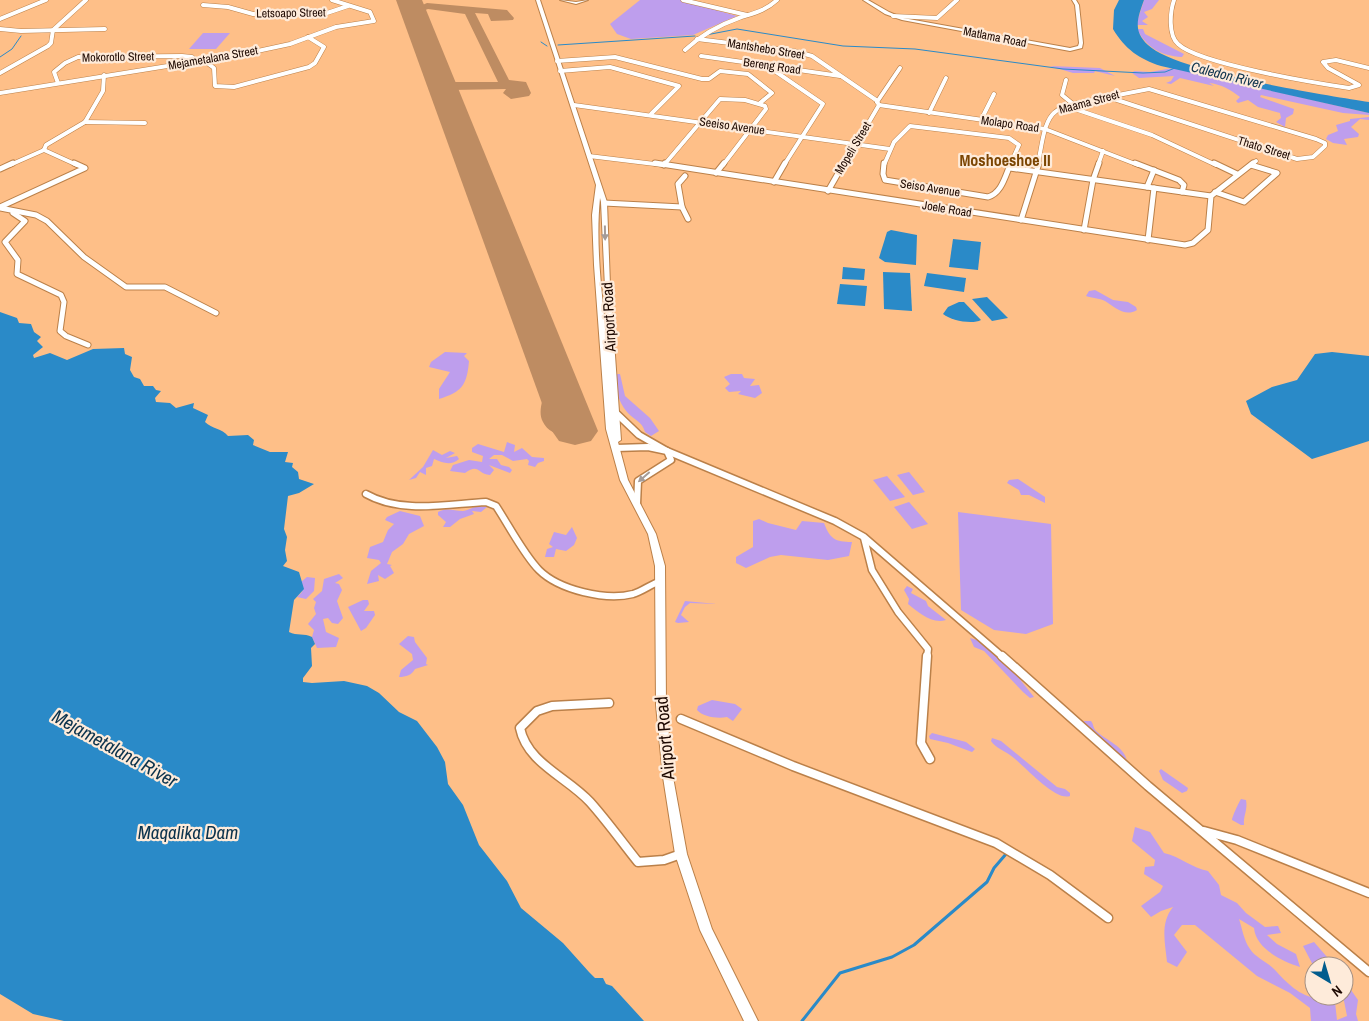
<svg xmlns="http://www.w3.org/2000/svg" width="1369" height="1021" viewBox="0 0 1369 1021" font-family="'Archivo Narrow',sans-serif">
<rect width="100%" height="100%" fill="#febf88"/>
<g fill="#be9eed">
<path d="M640,0H681L737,16L693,35L631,39L617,34L610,24Z"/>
<path d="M1144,0H1159L1152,9L1144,12L1148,17L1142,21L1148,25H1136Z"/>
<path d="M1137,29H1143L1145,34L1184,54L1182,57C1161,56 1146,47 1137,29Z"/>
<path d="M203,33H230L216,49H189Z"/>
<path d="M1050,66L1100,68L1115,76L1095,71L1094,73H1073Z"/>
<path d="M1173,68L1369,113V115L1343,113L1261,95L1260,97L1294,109L1293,114L1286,118L1285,127L1276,122L1281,118L1280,113L1258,107L1248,100L1238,103L1236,101L1240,97C1231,90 1221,84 1209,83L1214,86L1180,78L1171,84L1166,83L1171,81L1174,76L1139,78L1132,73L1134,71L1150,72Z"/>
<path d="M1369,117V120L1360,119L1351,127L1359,134L1358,137L1344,139L1347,145L1333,143L1326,139L1328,135L1338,131L1336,125L1350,121V119Z"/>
<path d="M1095,290L1113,300L1128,302L1136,307L1137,310C1125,317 1116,308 1105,301C1099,298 1092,298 1086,296L1089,291Z"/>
<path d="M445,352L467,353L464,356L469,361C467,385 462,392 439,399V389L450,372L429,367L431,362Z"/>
<path d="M615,374H620L625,396L650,418L659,431L651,436L645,432C642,421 634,420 627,412C617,400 616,388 615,374Z"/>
<path d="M731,374H742L744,378L755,379L750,386L759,385L762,393L755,398L738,394L741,391L729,392L725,388L730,384L724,377Z"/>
<path d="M507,442L515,445L514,452L522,448L532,457L544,458V461L538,463L535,467L528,465L529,461L527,459L513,461L502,455H494L489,459H497L501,465L509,467L512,470L510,473L489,465L494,470L490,475C477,474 479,463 465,473L450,471L453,465L469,460L482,462L483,456L472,452V448L478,444L504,452Z"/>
<path d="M433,450L442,455L450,451L455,453L446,458L457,456L459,459C451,466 443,463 434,459L432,466L426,468V475L420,472L416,478L409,480L423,467Z"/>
<path d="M909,472L925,492L913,495L897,475Z"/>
<path d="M887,476L905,497L890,501L873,480Z"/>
<path d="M1018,479L1045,497V503L1029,495H1021L1019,490L1007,483L1009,480Z"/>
<path d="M909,502L928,524L912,529L894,507Z"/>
<path d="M479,506L487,507L481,512L472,511L474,514L460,519L450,527H443L446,522L438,515V512C448,507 453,511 463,511C469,510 473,507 479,506Z"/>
<path d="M400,511L420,516L424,526L409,534L403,544L392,552L387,564L392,565L390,566L394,573L385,579L378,575L379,581L367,584L371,571L381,563L379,560L367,558L370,547L383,542L388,530L394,524L385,520L387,517Z"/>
<path d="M958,512L1051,524L1053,624L1026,634L994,630L961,610Z"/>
<path d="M759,519L768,523L796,530L802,521L824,523C830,539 835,542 852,542L849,556L828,560L781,555L770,557L746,568L736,563V557L753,547V521Z"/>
<path d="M572,527L577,538L574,545L566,551L556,549L554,557H545L547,549L553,547L549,544L554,532L566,535Z"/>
<path d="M339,574L343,578L335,583L339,584L342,590L337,601L343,618L338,624L332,623L328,618L323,619L326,632L339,638L336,647L317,648L312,637L314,630L308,624L316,614L314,608L316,602L313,599L322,591L324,579Z"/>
<path d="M307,577L315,578L314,591L306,599L297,597L302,592L303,586L301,582Z"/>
<path d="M907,586L913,589L911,593L926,601L928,606L946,620C932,625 917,611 908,604L909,599L904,590Z"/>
<path d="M363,600H368L369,604L364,611H374L375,615L366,628L361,631L348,607Z"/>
<path d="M685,601L717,604L690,603L685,607L681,615L689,622L678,623L675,622Z"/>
<path d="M408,636L414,637L415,642L427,658L426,664L428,665L415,669C412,675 406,677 399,677L401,670L413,660L412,654L399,644Z"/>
<path d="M970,638L977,640L1014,672L1034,697L1030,698L1023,692L984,651L974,647Z"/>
<path d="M712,700L735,704L742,709L733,721L727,717C718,719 703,717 697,710L698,706Z"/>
<path d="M1084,721H1091C1094,725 1093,728 1096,731C1107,741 1124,746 1127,761H1123L1093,731L1081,725Z"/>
<path d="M932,733L966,742L975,749L972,752L948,743L930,739L929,736Z"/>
<path d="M992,738L1001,741L1057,787L1065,789L1070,793V796C1055,802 1022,763 1010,755C1003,750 996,748 991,741Z"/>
<path d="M1161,769L1188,788L1187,791L1182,793L1163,780L1159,771Z"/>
<path d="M1241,799L1246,800C1248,810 1243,816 1244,825H1241L1232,820C1232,817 1239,802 1241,799Z"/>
<path d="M1135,827L1150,832L1164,853C1181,857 1192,868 1208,871L1219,885L1221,895L1237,903L1246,913L1265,927L1278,926L1281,933L1267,935L1277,944L1296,954L1300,967C1282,961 1256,949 1254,928L1239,919C1242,928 1244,941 1250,949C1256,958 1266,961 1274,969C1287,983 1299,996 1319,999L1318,996H1329L1335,1002L1337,1020L1347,1016L1343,996L1344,980L1358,1000L1356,1014L1358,1021H1311L1310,1008L1290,993L1257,976L1195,925H1182L1174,935L1187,952L1177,967L1167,962C1165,942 1160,923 1173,907L1161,911L1151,917L1141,906L1160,892L1163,886L1144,874L1145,867L1154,866L1155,860L1132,841Z"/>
<path d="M1314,942L1334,965V966L1314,967L1303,946Z"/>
</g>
<g fill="#2a8ac8">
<path d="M1119,0H1144C1138,17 1132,31 1148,45C1176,72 1325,95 1369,102V113L1161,66C1139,59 1125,49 1113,29L1114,10Z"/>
<path d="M891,230L917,235L916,265L885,262L879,258L887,232Z"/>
<path d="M953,239L981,242L978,270L949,267Z"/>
<path d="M843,267L865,269L864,280L842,279Z"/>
<path d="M883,272L910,273L912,311L884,309Z"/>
<path d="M927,273L966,278L964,292L924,286Z"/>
<path d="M840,284L867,286L865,306L837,304Z"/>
<path d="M987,297L1008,318L992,321L972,299Z"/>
<path d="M959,302H964L981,320C972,325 950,320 943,314L948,307Z"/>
<path d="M0,312L17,318L19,323L31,324L34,332L41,337L37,341L43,347L33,355L34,358L50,353L67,360L93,349L124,348L125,354L132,357L130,370L134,377L140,379L144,386H153L156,390L161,391L155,398L156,402L170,403L176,408L194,403L193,408L208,415L205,422C212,429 222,428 228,436L248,435L254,440L253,445L270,452H288L285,462L293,463L292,467L298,472L299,479L314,484L299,493L288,496L284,529L287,537L285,550L287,561L283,566L299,572L304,589L294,600L289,632C297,636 304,633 312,637L315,644L311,648L312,666L303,678V682L312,683L344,681L367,686L379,693L399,712L417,721L437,747L445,762L448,784L463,805L479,845L507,881L521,908L563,943L589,972L595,978H603L606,984L612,986L644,1021H64L33,1014L0,994Z"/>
<path d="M1332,352L1369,356V441L1312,459L1251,414L1246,401L1272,387L1297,380L1315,354Z"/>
</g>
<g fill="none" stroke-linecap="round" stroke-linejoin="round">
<g stroke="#2a8ac8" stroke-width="1">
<path d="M706,35L737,29L843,46L915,49L1063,69L1143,73L1165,72L1175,68"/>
<path d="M541,42L547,46"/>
<path d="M558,45L695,36"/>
<path d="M0,57L12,49L21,36"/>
</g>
<path stroke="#2a8ac8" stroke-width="3" d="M802,1021L840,973L892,957L914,945L987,882L994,868L1006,854"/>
<g fill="#be8c62" fill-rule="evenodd">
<path d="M427,3L507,10L514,18L513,20L491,21L488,14L475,13L509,80L526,82L531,93L529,96L511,99L503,93L506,89L452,90L436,85V79L453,82H498L465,14L428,9L414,14L409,11Z"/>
<path d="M555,374L561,375L564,379L562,396L569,397L591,419C585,438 552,441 543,422C536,409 547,393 546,379L549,375ZM559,407L573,420L572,422L566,424L561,420Z"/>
</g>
<path fill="#be8c62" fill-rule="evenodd" d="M396,0H422L598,431L591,441L575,445L559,441L552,431Z"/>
<g stroke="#bb8049" stroke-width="5">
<g id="street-far3">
<path d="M683,0L747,15"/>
<path d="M1174,0C1170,12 1168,35 1178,44C1199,64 1316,83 1349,88L1359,85L1328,68L1323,62L1336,60L1369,68"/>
<path d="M203,5L228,7L253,14L327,13L348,6"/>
<path d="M893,16L937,18L957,0"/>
<path d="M0,19L46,0"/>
<path d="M0,29L21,31L105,29"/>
<path d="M697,39L794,51L812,56L876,100L879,105"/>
<path d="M685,50C701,35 719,25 739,18C754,13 765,11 777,0"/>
<path d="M701,56L840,76"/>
<path d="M203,60L214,68L215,86L234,87L309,67L315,63L324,47L308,37"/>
<path d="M557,61L615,57L702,79H709L720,71L748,74L772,93L760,103"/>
<path d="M766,65L823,104L784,165"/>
<path d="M560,71L610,67L679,86L651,114"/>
<path d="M0,73L48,46L51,43L53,30L86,0"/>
<path d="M1066,80L1062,95L1073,104"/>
<path d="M58,83L54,72L65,63L78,57L182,56L192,57L196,61"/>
<path d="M1149,89L1316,139L1325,143V146L1313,157L1297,159L1108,97Z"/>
<path d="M0,93L248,53L290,44L336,27L374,21L370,12L332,0"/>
<path d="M877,102L900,68"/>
<path d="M574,105L890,149"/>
<path d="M879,105L1045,129L1138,165"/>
<path d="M1066,106L1152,135L1216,165"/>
<path d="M929,113L946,78"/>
<path d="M981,120L994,94"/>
<path d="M85,122L145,123"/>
<path d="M44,150L46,145L85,122L103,91L104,75"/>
<path d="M44,150L77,165"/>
<path d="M589,156L663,165"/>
<path d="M10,165L44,150"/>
<path d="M664,165L720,99L745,100L765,106L766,109L723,165"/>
<path d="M844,165L879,105"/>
<path d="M884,165L894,142L910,126L1009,138L1019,145L1010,165"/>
<path d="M1038,165C1048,103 1049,109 1108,97"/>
<path d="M1098,165L1103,151"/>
<path d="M1251,165L1256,161"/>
</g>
</g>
<g stroke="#bb8049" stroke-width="7">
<g id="street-far2">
<path d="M655,163L1185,245L1193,243L1208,230L1211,196L1253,163"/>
<path d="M884,163L883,174L885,180L988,197C1002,193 1005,176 1011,163"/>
<path d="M1135,163L1179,180L1184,185L1182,192"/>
<path d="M1214,163L1237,174"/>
<path d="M664,165L665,163"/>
<path d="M1010,168L1211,196"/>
<path d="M0,169L13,163"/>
<path d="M716,173L724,163"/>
<path d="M685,176L678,184L682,207L688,219"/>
<path d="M774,182L785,163"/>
<path d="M1147,187L1154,170"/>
<path d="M828,191L844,163"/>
<path d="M1215,192L1244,202L1277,173L1251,165"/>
<path d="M604,203L682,207"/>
<path d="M0,207L85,168L74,163"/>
<path d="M0,208L36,215L47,221L84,257L126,287H165L216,313"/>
<path d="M13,213L25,221L5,242L18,260L17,274L61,295L64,302L60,331L66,336L88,345"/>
<path d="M1021,220L1039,163"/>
<path d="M1084,230L1093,180L1099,163"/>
<path d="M1148,240L1154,188"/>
</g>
</g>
<g stroke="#bb8049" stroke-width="9">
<g id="street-far1">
<path d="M616,413L639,435L667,451L671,460L638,481L637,504"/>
<path d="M616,448L648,447L667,451L835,521L864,537L1004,658"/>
<path d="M366,494C401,514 447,504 486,502L496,506C508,524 524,555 539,570C559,590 606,601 633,594C643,591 651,584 661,581"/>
<path d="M864,538L872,570L898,612L928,649L927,658"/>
</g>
</g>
<g stroke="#bb8049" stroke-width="11">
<g id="street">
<path d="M927,656L921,743L930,759"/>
<path d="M1002,656L1148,786L1369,972"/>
<path d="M609,703L552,706L537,711L520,728C527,763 567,777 590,802C607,821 622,842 638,862L664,860L681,854"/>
<path d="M681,719L793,766L996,843L1050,875L1108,918"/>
<path d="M1204,831L1237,840L1369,893"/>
</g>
</g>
<g stroke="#bb8049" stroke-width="2">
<g id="secondary">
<path d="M536,0H540L607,202L610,285L621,440L618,442L628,480L656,534L665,566L666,705L673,777L687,854L712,929L758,1021H744L700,930L675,854L663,777L656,705L655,566L648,534L620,480L606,429L594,265L592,215L596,185ZM600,198L601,202L608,352C603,302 595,249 600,198Z"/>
<path d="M560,0L576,2L588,0L576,4Z"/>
<path d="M863,0H868L889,12L903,18L1070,48L1078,46L1079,43L1075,5L1072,0H1076L1079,5L1083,43L1082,48L1070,51L902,20L885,14Z"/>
</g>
</g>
<use href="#street-far3" stroke="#fff" stroke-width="4"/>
<use href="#street-far2" stroke="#fff" stroke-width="5"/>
<use href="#street-far1" stroke="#fff" stroke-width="6"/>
<use href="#street" stroke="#fff" stroke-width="8"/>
<use href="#secondary" fill="#fff" fill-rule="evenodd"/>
</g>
<defs><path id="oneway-solid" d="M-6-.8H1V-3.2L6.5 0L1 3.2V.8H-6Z" transform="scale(1.25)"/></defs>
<g fill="#a59c99">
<use href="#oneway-solid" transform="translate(605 233) rotate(89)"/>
<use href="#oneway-solid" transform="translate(644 477) rotate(139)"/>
</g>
<g text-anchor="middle" stroke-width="4.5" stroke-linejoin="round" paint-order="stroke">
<g font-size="12" fill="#1d0800" stroke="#feebda">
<text transform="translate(291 13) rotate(-1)" y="4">Letsoapo Street</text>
<text transform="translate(995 37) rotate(11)" y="4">Matlama Road</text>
<text transform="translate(766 49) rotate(9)" y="4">Mantshebo Street</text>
<text transform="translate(118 57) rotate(-1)" y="4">Mokorotlo Street</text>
<text transform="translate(213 58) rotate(-10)" y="4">Mejametalana Street</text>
<text transform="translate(772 66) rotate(8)" y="4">Bereng Road</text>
<text transform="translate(1089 102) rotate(-15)" y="4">Maama Street</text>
<text transform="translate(1010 124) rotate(8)" y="4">Molapo Road</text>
<text transform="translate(732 126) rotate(8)" y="4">Seeiso Avenue</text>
<text transform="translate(853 148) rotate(-59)" y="4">Mopeli Street</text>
<text transform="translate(1264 148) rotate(17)" y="4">Thato Street</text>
<text transform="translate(930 188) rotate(9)" y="4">Seiso Avenue</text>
<text transform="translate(947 209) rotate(9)" y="4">Joele Road</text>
</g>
<g font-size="14" font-style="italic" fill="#0b324c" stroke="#feebda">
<text transform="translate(1227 75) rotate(14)" y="5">Caledon River</text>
</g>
<g font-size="15" fill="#1d0800" stroke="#feebda">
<text transform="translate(609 317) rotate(-93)" y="5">Airport Road</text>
</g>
<g font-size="16" font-weight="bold" fill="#7b4502" stroke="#feebda">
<text x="1005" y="166">Moshoeshoe II</text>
</g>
<g font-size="18" fill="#1d0800" stroke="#feebda">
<text transform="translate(665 738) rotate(-95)" y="6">Airport Road</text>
</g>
<g font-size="19" font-style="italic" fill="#0b324c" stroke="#feebda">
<text transform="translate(115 748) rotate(29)" y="7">Mejametalana River</text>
<text x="188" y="839">Maqalika Dam</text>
</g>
</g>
<g transform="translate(1329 981) rotate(142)"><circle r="24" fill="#feebda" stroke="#a49083"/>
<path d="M0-4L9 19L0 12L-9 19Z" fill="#025c8d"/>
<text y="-8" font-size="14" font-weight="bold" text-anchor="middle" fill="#1d0800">N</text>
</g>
</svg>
